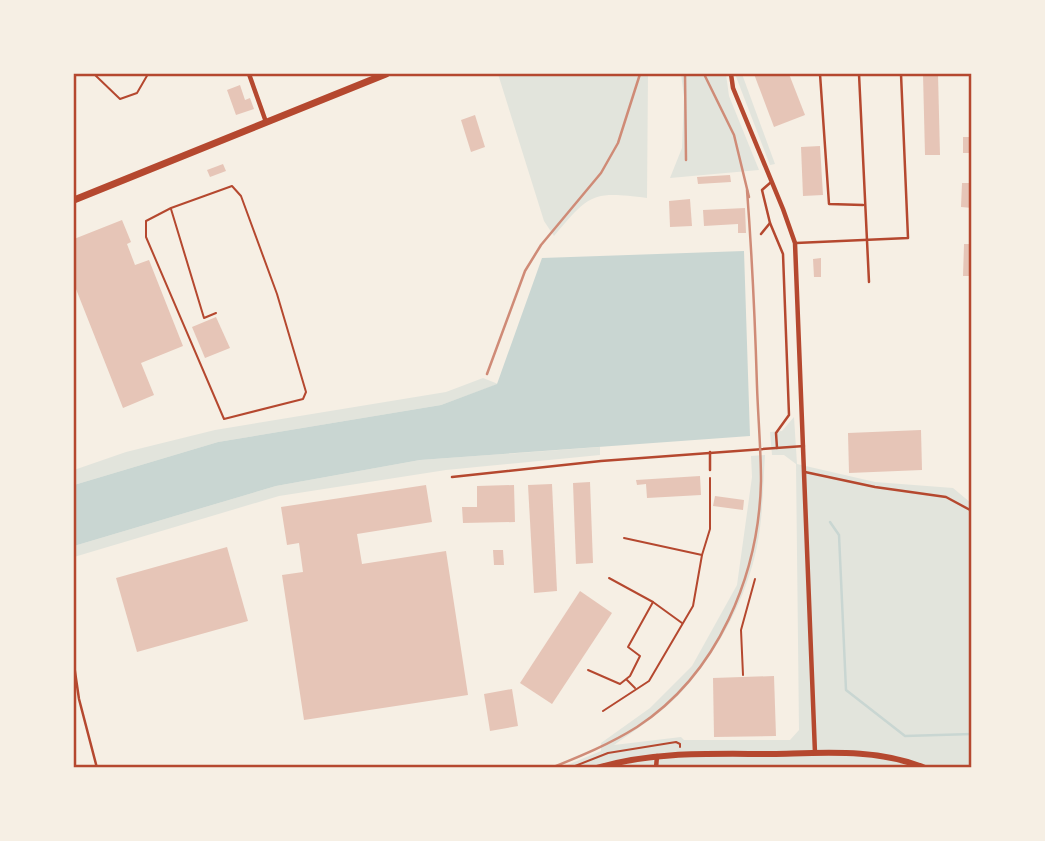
<svg xmlns="http://www.w3.org/2000/svg" width="1045" height="841" viewBox="0 0 1045 841" font-family="'Nunito Sans',sans-serif">
<rect width="100%" height="100%" fill="#f6efe4"/>
<g fill="#e2e4dc">
<path d="M498,74H648L647,198C591,191 590,194 554,236L544,221Z"/>
<path d="M681,74H726L729,96L759,170L670,178L682,148L684,97Z"/>
<path d="M735,74H742L775,164L770,165Z"/>
<path d="M483,378L498,384L441,405L218,442L74,485V470L126,452L215,430L446,392Z"/>
<path d="M794,417L797,464L875,482L953,488L971,503V767L560,768L601,751V743L650,708L692,666L737,585L752,477L751,456L765,455C763,485 763,517 757,546C747,597 719,649 685,688C665,711 638,728 614,745L681,737L684,740H790L799,730L796,464L784,455H772L770,432L782,431Z"/>
<path d="M600,447V455L446,470L279,496L74,557V546L276,486L420,460Z"/>
</g>
<path fill="#c9d6d2" d="M744,251L750,436L420,460L276,486L74,546V485L218,442L441,405L497,384L542,258Z"/>
<g fill="none" stroke-linecap="round" stroke-linejoin="round">
<path stroke="#c9d6d2" stroke-width="2.5" d="M830,522L839,535L846,690L905,736L972,734"/>
</g>
<g fill="#e6c5b7">
<path d="M754,74H789L805,115L774,127Z"/>
<path d="M923,74H938L940,155H925Z"/>
<path d="M240,85L245,100L250,98L254,109L236,115L227,90Z"/>
<path d="M475,115L485,147L471,152L461,120Z"/>
<rect x="963" y="137" width="9" height="16"/>
<path d="M820,146L823,195L803,196L801,147Z"/>
<path d="M223,164L226,171L210,177L207,170Z"/>
<path d="M730,175L731,182L698,184L697,177Z"/>
<path d="M962,183H972V208L961,207Z"/>
<path d="M690,199L692,226L670,227L669,201Z"/>
<path d="M745,208L746,233H738V224L704,226L703,210Z"/>
<path d="M122,220L131,242L127,244L135,265L149,260L183,346L141,363L154,395L123,408L74,284V239Z"/>
<path d="M964,244H972V276H963Z"/>
<path d="M821,258V277H814L813,259Z"/>
<path d="M216,317L230,348L205,358L192,327Z"/>
<path d="M921,430L922,470L849,473L848,433Z"/>
<path d="M700,476L701,495L647,498L646,484L637,485L636,480Z"/>
<path d="M590,482L593,563L576,564L573,483Z"/>
<path d="M552,484L557,591L534,593L528,485Z"/>
<path d="M426,485L432,522L357,534L362,564L446,551L468,695L304,720L282,575L303,572L299,543L287,545L281,507Z"/>
<path d="M514,485L515,522L463,523L462,507H477V486Z"/>
<path d="M715,496L744,500L743,510L713,506Z"/>
<path d="M227,547L248,621L137,652L116,578Z"/>
<path d="M493,550H503L504,565H494Z"/>
<path d="M580,591L612,613L552,704L520,683Z"/>
<path d="M774,676L776,736L714,737L713,678Z"/>
<path d="M512,689L518,726L490,731L484,694Z"/>
</g>
<g fill="none" stroke-linecap="round" stroke-linejoin="round">
<g stroke="#b5482f" stroke-width="2">
<path d="M94,74L120,99L137,93L148,74"/>
<path d="M232,186L241,196L277,294L306,392L303,399L224,419L146,237V221L171,208Z"/>
<path d="M171,209L204,318L216,313"/>
<path d="M624,538L702,555"/>
<path d="M609,578L653,602L682,623"/>
<path d="M588,670L620,684L630,676L640,656L628,647L653,602"/>
<path d="M743,675L741,630L755,579"/>
<path d="M627,680L635,688"/>
<path d="M603,711L649,681L693,606L702,555L710,529V478"/>
<path d="M570,768L608,753L676,742L680,744V747"/>
</g>
<g stroke="#b5482f" stroke-width="2.5">
<path d="M820,74L829,204L863,205"/>
<path d="M859,74L869,282"/>
<path d="M770,223L783,254L789,415L776,433L777,448"/>
<path d="M761,234L770,223L762,190L770,183"/>
<path d="M796,243L908,238L901,74"/>
<path d="M710,470V452"/>
<path d="M805,472L875,487L946,497L972,511"/>
<path d="M452,477L601,461L804,446"/>
<path d="M74,665L79,699L97,768"/>
</g>
<g stroke="#b5482f" stroke-width="4.5">
<path d="M249,74L266,122"/>
<path d="M731,74L733,88L783,209L795,243L815,753"/>
<path d="M656,768L657,756"/>
</g>
<path stroke="#b5482f" stroke-width="6" d="M597,768C655,751 713,754 772,754C823,753 877,748 925,768"/>
<path stroke="#b5482f" stroke-width="7" d="M74,200L386,74"/>
<g stroke="#cf8b77" stroke-width="2.5">
<path d="M685,74L686,160"/>
<path d="M705,76L734,135L749,197"/>
<path d="M487,374L525,271L541,245L601,173L618,143L640,74"/>
<path d="M551,768C581,756 610,744 637,727C718,674 759,575 761,481C761,449 758,417 757,386C755,320 752,255 747,190"/>
</g>
</g>
<rect width="1045" height="841" fill="none" stroke="#f6efe4" stroke-width="150"/>
<rect x="75" y="75" width="895" height="691" fill="none" stroke="#b5482f" stroke-width="2.5"/>
</svg>
